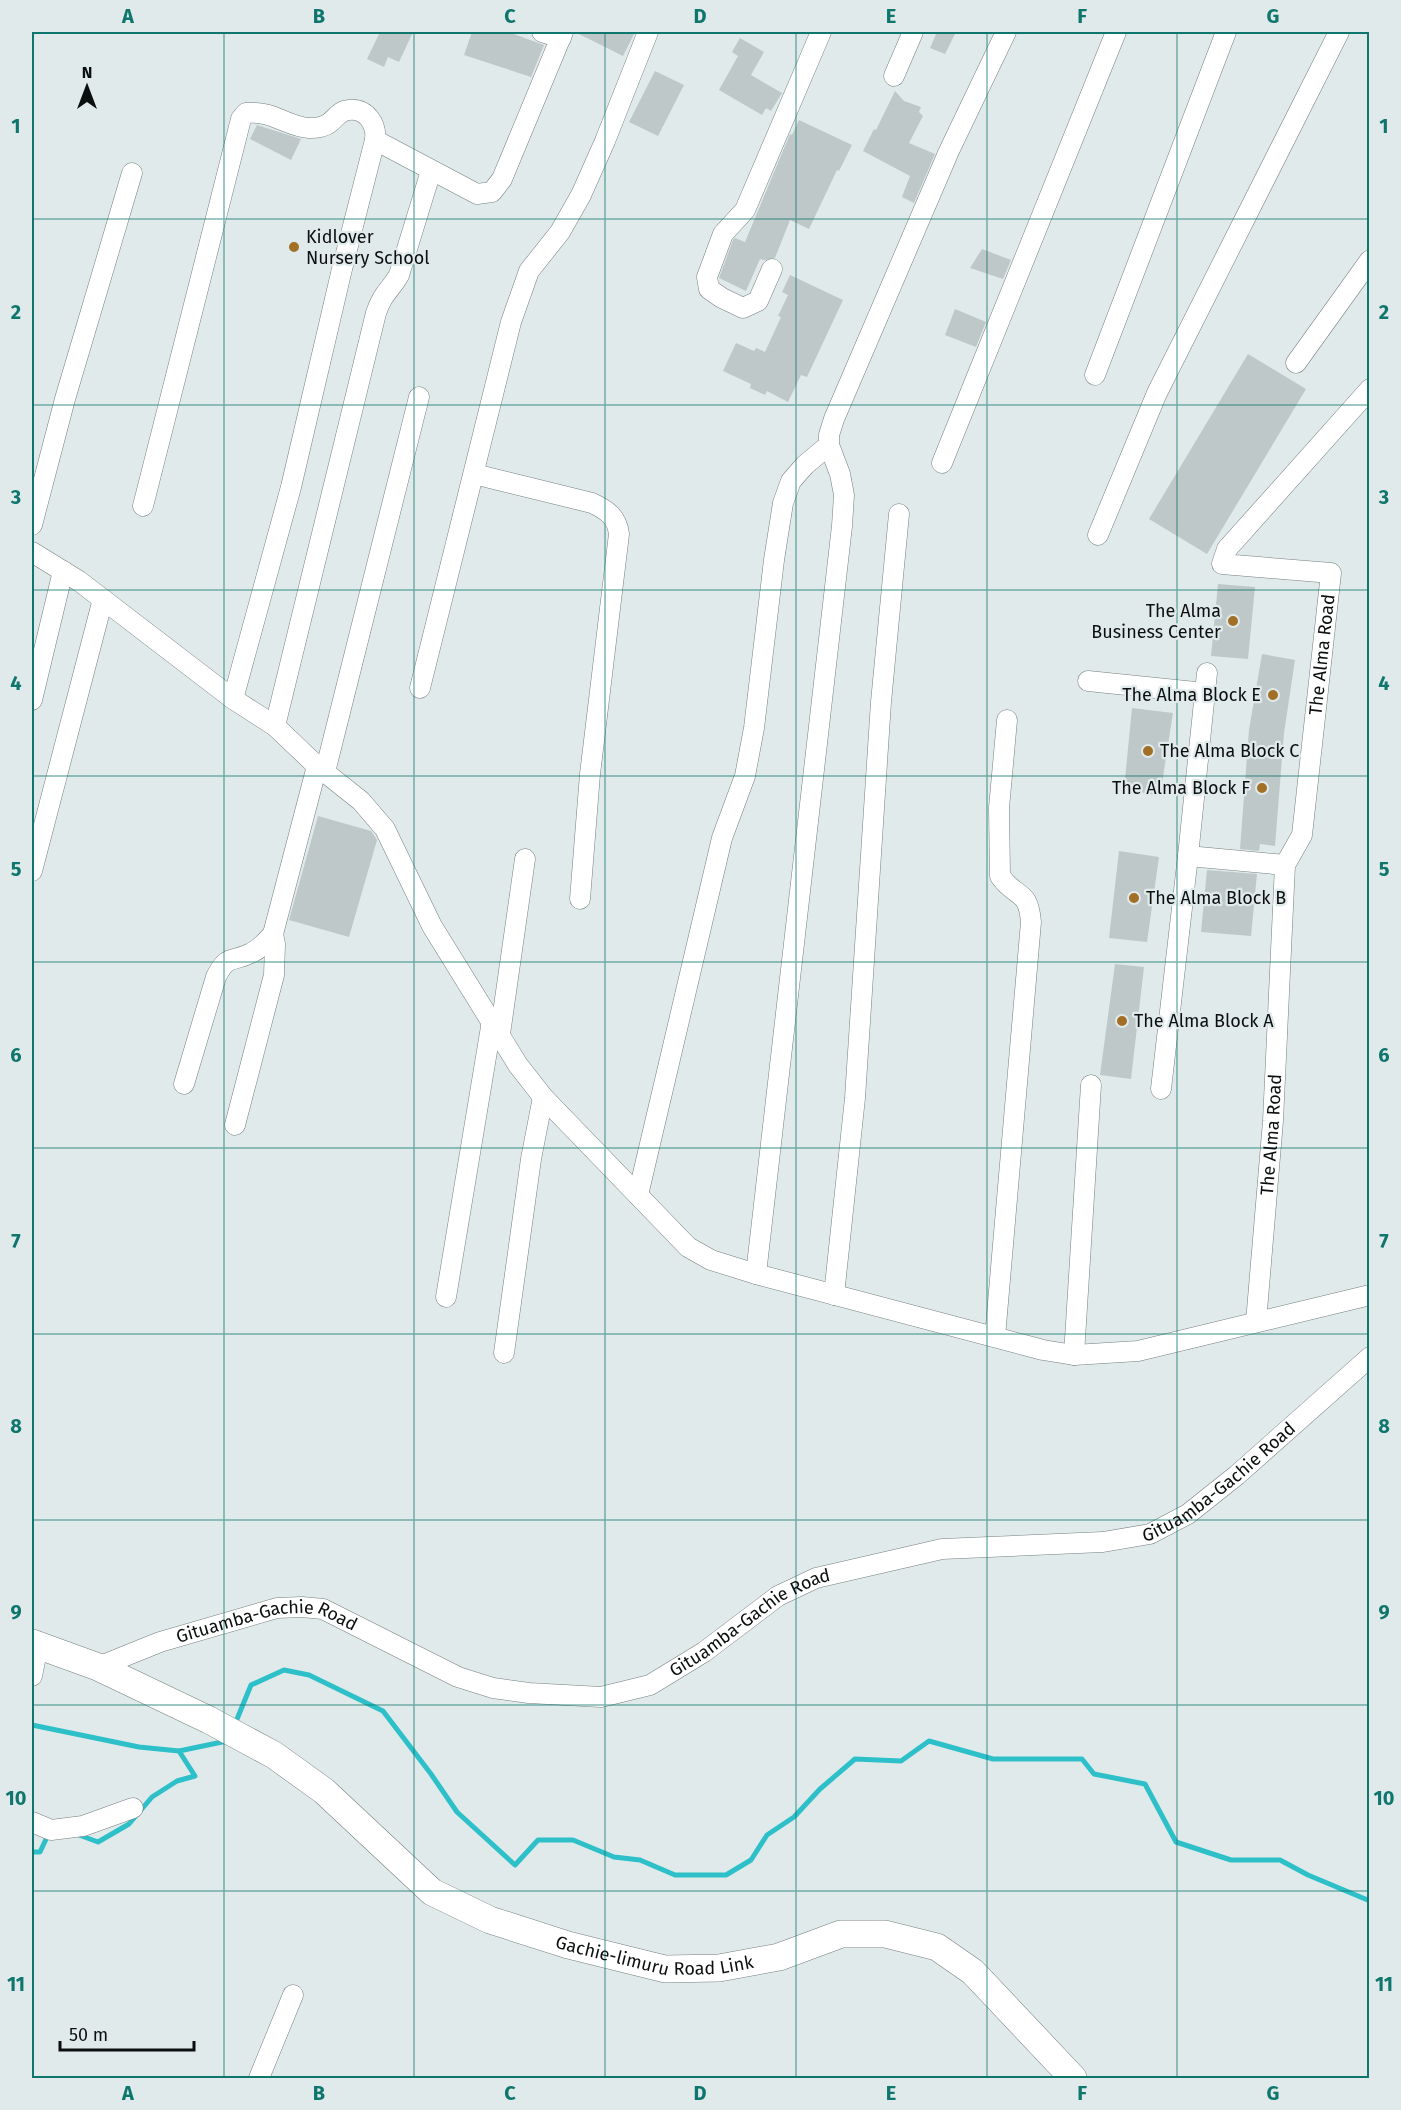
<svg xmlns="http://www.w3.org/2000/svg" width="1401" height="2110" viewBox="0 0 1401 2110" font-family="'Fira Sans',sans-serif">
<rect width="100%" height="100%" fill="#e0eaeb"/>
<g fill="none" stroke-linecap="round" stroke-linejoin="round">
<g stroke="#2ec0c8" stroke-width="5">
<path d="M235,1724L251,1685L284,1670L309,1675L383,1711L431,1774L457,1812L515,1865L538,1840H573L614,1857L640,1860L675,1875H726L751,1860L767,1835L794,1817L820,1789L855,1759L901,1761L929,1741L993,1759H1082L1094,1774L1145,1784L1176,1842L1231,1860H1280L1308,1875L1370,1901"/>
<path d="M32,1725L139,1747L179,1751"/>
<path d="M79,1835L98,1842L129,1824L152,1797L177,1781L195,1776L179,1751L227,1741"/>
<path d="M32,1852H40L48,1835"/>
</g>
</g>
<g fill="#bec8c8">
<path d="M380,32H413L399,62L388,57L384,67L367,59Z"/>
<path d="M472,32H508L544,45L531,77L464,55Z"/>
<path d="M575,32H635L623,56Z"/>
<path d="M937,32H956L945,54L930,48Z"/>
<path d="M740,38L764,52L751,75L782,93L771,111L766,108L762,115L719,90L738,56L732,52Z"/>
<path d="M655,71L684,85L658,136L629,122Z"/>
<path d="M895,91L904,101L921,107L919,112L923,116L909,143L935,154L914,203L902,197L910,176L863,151L874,129L876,130Z"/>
<path d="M799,120L852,145L839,171L837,170L809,229L790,220L775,258L764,260L760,259L746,291L719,278L733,240L735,238L745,242L790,134L792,135Z"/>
<path d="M257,125L301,139L291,160L250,139Z"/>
<path d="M982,249L1011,260L1003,279L970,268Z"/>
<path d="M790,275L843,300L807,377L801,375L788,402L767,391L765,395L750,388L751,384L723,371L736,343L754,351L756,348L765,352L781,317L778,316L788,295L782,292Z"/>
<path d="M955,309L986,322L976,347L945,335Z"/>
<path d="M1248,354L1306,389L1207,554L1149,519Z"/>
<path d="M1218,584L1255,587L1248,659L1211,656Z"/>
<path d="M1262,654L1295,660L1284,733L1275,846L1260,844L1259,851L1240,849L1249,730Z"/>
<path d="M1132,708L1173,713L1160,796L1124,789Z"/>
<path d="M318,816L371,831L377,840L349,937L289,920Z"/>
<path d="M1119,851L1159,857L1147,942L1109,938Z"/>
<path d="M1207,870L1257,874L1251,936L1201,932Z"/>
<path d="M1115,964L1144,967L1131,1079L1100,1075Z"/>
</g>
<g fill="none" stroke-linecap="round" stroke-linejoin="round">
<g stroke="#767f7f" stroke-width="21">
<g id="minor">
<path d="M542,32L561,38"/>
<path d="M894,76L913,32"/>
<path d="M375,140L477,194L492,192L502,179L563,32"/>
<path d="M772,269L758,301L743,308L722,298L709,289L707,277L723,234L745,210L821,32"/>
<path d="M1296,363L1370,260"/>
<path d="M1095,375L1226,32"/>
<path d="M942,463L1116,32"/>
<path d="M474,474L592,503C607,510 617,517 619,534L590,774L580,899"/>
<path d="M143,506L241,119L246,113C273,110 287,127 309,128C336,129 333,111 349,110C367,108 377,125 375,140L342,269L291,487L233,699"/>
<path d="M32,525L65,399L132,173"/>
<path d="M1098,535L1157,393L1339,32"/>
<path d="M32,552L79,581L233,699L275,726L317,766L361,801L385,829L432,926L518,1065L543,1097L688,1247L711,1260L756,1274L1043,1350L1074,1355L1138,1351L1370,1295"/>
<path d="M1088,681L1205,693"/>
<path d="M420,688L511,322L529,271L560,232L581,195L605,141L648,32"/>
<path d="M32,700L63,571"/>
<path d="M275,726L376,313C383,292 390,291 399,275L431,171"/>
<path d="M325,772L419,397"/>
<path d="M1188,856L1285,865"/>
<path d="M32,871L103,599"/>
<path d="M500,1034L525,859"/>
<path d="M184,1084L216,977C228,953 232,963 251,953C260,949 266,942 273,934L317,766"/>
<path d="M1161,1089L1188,856L1207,673"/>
<path d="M235,1125L274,975L275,944L273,934"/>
<path d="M638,1195L722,838L745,776L754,728L774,560L783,503L791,481L805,465L829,445"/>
<path d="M756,1274L842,526L844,495L840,474L829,445V435L834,419L949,151L1006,32"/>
<path d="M834,1295L855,1098L881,702L899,514"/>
<path d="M446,1297L492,1021"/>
<path id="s1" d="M1256,1322L1273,1121L1285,865L1302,835L1331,573L1222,564L1227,549L1370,389"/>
<path d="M995,1337L1031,922C1028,888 1016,899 1000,876L999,808L1007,720"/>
<path d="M504,1353L531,1159L543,1097"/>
<path d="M1074,1355L1091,1085"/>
<path id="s2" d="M98,1667L160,1642L277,1608L302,1607L323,1609L458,1677L493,1688L529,1693L601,1697L650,1685L704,1652L778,1596L816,1578L942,1549L1103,1542L1150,1534L1188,1514L1237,1475L1370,1357"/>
<path d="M32,1676L38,1646"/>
<path d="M32,1822L51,1830L83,1826L133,1808"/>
<path d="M259,2078L293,1995"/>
</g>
</g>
<g stroke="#767f7f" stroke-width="28">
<g id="secondary">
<path id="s3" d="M32,1643L98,1667L209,1720L274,1755L324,1791L432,1892L490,1920L568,1945L665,1969L719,1968L779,1957L841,1934H885L937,1947L973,1972L1073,2078"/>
</g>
</g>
<use href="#minor" stroke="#fff" stroke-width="20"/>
<use href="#secondary" stroke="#fff" stroke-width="27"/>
</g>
<path fill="none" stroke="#0f766e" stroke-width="1.5" stroke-opacity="0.55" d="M224,32V2078M414,32V2078M605,32V2078M796,32V2078M987,32V2078M1177,32V2078M32,219H1370M32,405H1370M32,590H1370M32,776H1370M32,962H1370M32,1148H1370M32,1334H1370M32,1520H1370M32,1705H1370M32,1891H1370"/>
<g fill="#a26f26" stroke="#e0eaeb" stroke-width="2">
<circle cx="294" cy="247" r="6"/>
<circle cx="1233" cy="621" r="6"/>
<circle cx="1273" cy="695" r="6"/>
<circle cx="1148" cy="751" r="6"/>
<circle cx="1262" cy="788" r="6"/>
<circle cx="1134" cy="898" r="6"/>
<circle cx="1122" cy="1021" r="6"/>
</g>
<g text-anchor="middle" stroke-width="4.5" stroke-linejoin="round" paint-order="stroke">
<g font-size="18" fill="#0c0f0f" stroke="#e0eaeb" text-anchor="start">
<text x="306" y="243">Kidlover<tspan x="306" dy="21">Nursery School</tspan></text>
<text x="1221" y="617" text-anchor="end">The Alma<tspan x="1221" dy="21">Business Center</tspan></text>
<text x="1261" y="701" text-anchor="end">The Alma Block E</text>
<text x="1160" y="757">The Alma Block C</text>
<text x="1250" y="794" text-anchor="end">The Alma Block F</text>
<text x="1146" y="904">The Alma Block B</text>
<text x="1134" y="1027">The Alma Block A</text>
</g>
<g font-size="18" fill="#0c0f0f" stroke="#e0eaeb">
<text dy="6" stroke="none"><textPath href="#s1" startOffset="674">The Alma Road</textPath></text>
<text dy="6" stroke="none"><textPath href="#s1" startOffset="188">The Alma Road</textPath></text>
<text dy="6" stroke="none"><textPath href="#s2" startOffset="1204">Gituamba-Gachie Road</textPath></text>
<text dy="6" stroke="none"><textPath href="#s2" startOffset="700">Gituamba-Gachie Road</textPath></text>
<text dy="6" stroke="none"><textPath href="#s2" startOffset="178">Gituamba-Gachie Road</textPath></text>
<text dy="6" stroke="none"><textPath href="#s3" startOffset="711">Gachie-limuru Road Link</textPath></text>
</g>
</g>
<rect width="1401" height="2110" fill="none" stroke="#e0eaeb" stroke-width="66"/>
<g transform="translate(87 87)" stroke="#e0eaeb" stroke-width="4.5" paint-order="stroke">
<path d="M0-4.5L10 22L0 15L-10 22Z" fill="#0c0f0f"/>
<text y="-9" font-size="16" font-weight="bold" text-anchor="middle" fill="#0c0f0f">N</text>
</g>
<path d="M60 2041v9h134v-9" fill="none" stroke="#0c0f0f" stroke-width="3"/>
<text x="69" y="2041" font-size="18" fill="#0c0f0f" stroke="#e0eaeb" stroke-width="4.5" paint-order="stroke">50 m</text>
<rect x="33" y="33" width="1335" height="2044" fill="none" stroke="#0f766e" stroke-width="2"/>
<g font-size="20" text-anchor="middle" font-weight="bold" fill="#0f766e">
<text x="128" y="23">A</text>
<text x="319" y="23">B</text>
<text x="510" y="23">C</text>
<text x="700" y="23">D</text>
<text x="891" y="23">E</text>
<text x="1082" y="23">F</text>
<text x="1273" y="23">G</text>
<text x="16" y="133">1</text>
<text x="1384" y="133">1</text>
<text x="16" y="319">2</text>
<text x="1384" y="319">2</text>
<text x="16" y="504">3</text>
<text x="1384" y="504">3</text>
<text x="16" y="690">4</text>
<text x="1384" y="690">4</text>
<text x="16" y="876">5</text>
<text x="1384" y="876">5</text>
<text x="16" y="1062">6</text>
<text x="1384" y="1062">6</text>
<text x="16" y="1248">7</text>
<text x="1384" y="1248">7</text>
<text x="16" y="1433">8</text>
<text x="1384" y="1433">8</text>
<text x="16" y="1619">9</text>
<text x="1384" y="1619">9</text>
<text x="16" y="1805">10</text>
<text x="1384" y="1805">10</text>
<text x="16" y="1991">11</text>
<text x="1384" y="1991">11</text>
<text x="128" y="2100">A</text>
<text x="319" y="2100">B</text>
<text x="510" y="2100">C</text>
<text x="700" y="2100">D</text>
<text x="891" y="2100">E</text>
<text x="1082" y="2100">F</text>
<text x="1273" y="2100">G</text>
</g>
</svg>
